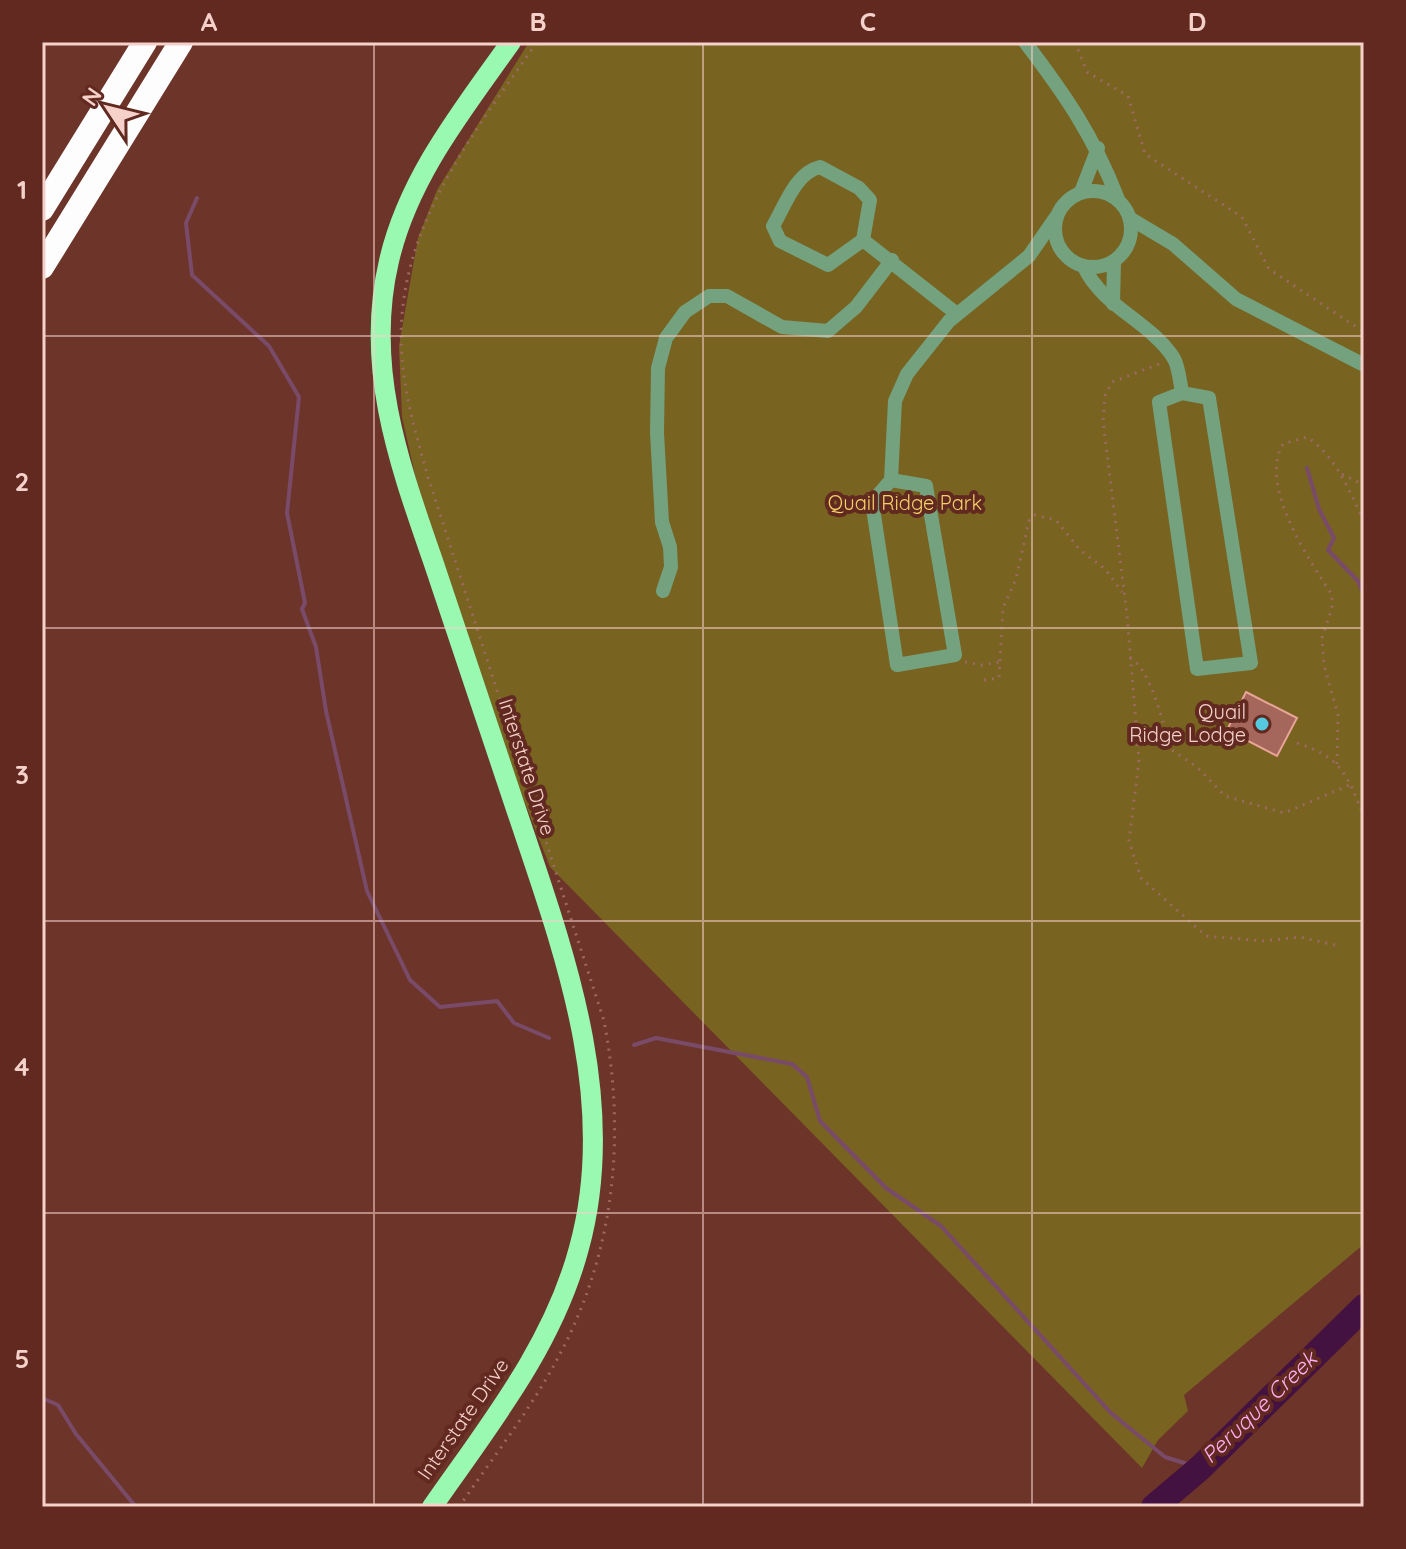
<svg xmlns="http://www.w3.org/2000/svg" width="1406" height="1549" viewBox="0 0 1406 1549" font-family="Quicksand,sans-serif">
<rect width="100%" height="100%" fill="#6d342a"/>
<path fill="#786321" d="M529,42H1364V1244L1184,1395L1188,1411L1158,1440L1142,1468L550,867L498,734L422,506L402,417L399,346L418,238L437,190Z"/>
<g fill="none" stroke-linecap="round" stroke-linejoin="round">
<g stroke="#794b69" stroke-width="4">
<path d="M197,198L186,223L192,275L269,346L299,397L287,513L305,603L302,609L316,647L326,711L367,891L410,980L440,1007L497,1001L514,1023L549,1038"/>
<path d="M1307,468L1319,509L1334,538L1328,550L1358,581L1364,596"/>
<path d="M634,1045L656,1038L792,1064L807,1077L820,1121L886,1188L941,1226L1111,1413L1165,1457L1200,1468"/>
<path d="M42,1398L58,1405L76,1434L136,1507"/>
</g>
<path stroke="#441240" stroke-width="26" d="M1154,1507L1200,1468L1364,1307"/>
</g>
<path fill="#a5675b" stroke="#e8a497" stroke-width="2" d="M1246,692L1297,718L1277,756L1227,730Z"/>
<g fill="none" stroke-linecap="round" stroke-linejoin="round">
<g stroke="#9b6960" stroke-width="3" stroke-dasharray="2 6" stroke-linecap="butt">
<path d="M1075,42L1087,72L1128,96L1145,154L1242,217L1269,269L1364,332"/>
<path d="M1159,364L1112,382L1105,396L1103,421L1127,615L1139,760L1129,841L1141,878L1206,936L1264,941L1300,937L1335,945"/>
<path d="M1342,474L1364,485"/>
<path d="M1130,658C1150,668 1165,726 1169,748L1197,767L1225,796L1284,813L1352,784"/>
<path d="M965,662L982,665L1000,662"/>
<path d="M984,680L999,678L1003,608L1016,579L1029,521L1035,515L1056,520L1080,550L1105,569L1122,592"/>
<path d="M1297,743C1342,757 1348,777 1364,817"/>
<path d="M1337,764L1338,715L1324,665L1322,638L1332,608V595C1310,561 1258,486 1283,444L1307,437C1336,456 1349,491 1364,521"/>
<path d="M459,1507C493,1457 532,1408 560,1354C615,1250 626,1135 604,1021L428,477C417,438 405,398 402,357C392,234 472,136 537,42"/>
</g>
<g stroke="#74a17e" stroke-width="14">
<path d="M1025,42C1066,96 1093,135 1118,199"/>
<circle cx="1093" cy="229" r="38"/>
<path d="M1081,192L1098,148"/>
<path d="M1131,219L1173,244L1236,299L1364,365"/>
<path d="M863,240L828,265L780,241L773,226C785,206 795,173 820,167L859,188L870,200L863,240L957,314"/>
<path d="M1084,267C1103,307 1149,321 1173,357C1179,366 1180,382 1182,393"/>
<path d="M1113,304L1114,262"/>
<path d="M1182,393L1209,398L1251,663L1197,669L1159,402Z"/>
<path d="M891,480L926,486L955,655L897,665L872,502Z"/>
<path d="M891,480L895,401L907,374L949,321L1029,256L1056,217"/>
<path d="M663,591L671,567L670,547L662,522L657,433L658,368L666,338L685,312L709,296H727L782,327L828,331L856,307L892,260"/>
</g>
<path stroke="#99f9b1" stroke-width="20" d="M432,1507C489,1425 553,1346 579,1248C620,1099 563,949 516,809C488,726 461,644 433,561C399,463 364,367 389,261C408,178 462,111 511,42"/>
<g stroke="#fdfdfd" stroke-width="24">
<path d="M42,209L145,42"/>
<path d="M42,267L181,42"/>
</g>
</g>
<path fill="none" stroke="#f5d1ca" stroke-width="2" stroke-opacity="0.55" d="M374,42V1507M703,42V1507M1032,42V1507M42,336H1364M42,628H1364M42,921H1364M42,1213H1364"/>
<circle fill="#55cade" stroke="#612920" stroke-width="3" cx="1262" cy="724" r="8"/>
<g text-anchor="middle" stroke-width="8" stroke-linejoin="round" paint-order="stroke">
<g font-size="20" fill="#f4d169" stroke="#612920">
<text x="905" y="510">Quail Ridge Park</text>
</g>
<g font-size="20" fill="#f5d1ca" stroke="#612920" text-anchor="end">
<text x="1246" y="719">Quail<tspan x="1246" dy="23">Ridge Lodge</tspan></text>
</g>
<g font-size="20" fill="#f5d1ca" stroke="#612920">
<text transform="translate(527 767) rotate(72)" y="7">Interstate Drive</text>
<text transform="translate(463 1419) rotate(-55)" y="7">Interstate Drive</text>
</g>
<g font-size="22" font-style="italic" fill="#feaef4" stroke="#612920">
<text transform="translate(1259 1407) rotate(-44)" y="8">Peruque Creek</text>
</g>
</g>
<rect width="1406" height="1549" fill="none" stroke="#612920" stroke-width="88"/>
<g transform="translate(108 108) rotate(305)" stroke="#612920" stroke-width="6" paint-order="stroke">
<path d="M0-6L14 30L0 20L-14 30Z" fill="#f5d1ca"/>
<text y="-12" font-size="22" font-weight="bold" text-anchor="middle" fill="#f5d1ca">N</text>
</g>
<rect x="44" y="44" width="1318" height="1461" fill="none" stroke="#f5d1ca" stroke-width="3"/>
<g font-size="26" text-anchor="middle" font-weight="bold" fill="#f5d1ca">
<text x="209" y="31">A</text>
<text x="538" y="31">B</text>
<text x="868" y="31">C</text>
<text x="1197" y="31">D</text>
<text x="22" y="199">1</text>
<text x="22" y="491">2</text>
<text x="22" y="784">3</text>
<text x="22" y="1076">4</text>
<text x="22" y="1368">5</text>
</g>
</svg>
